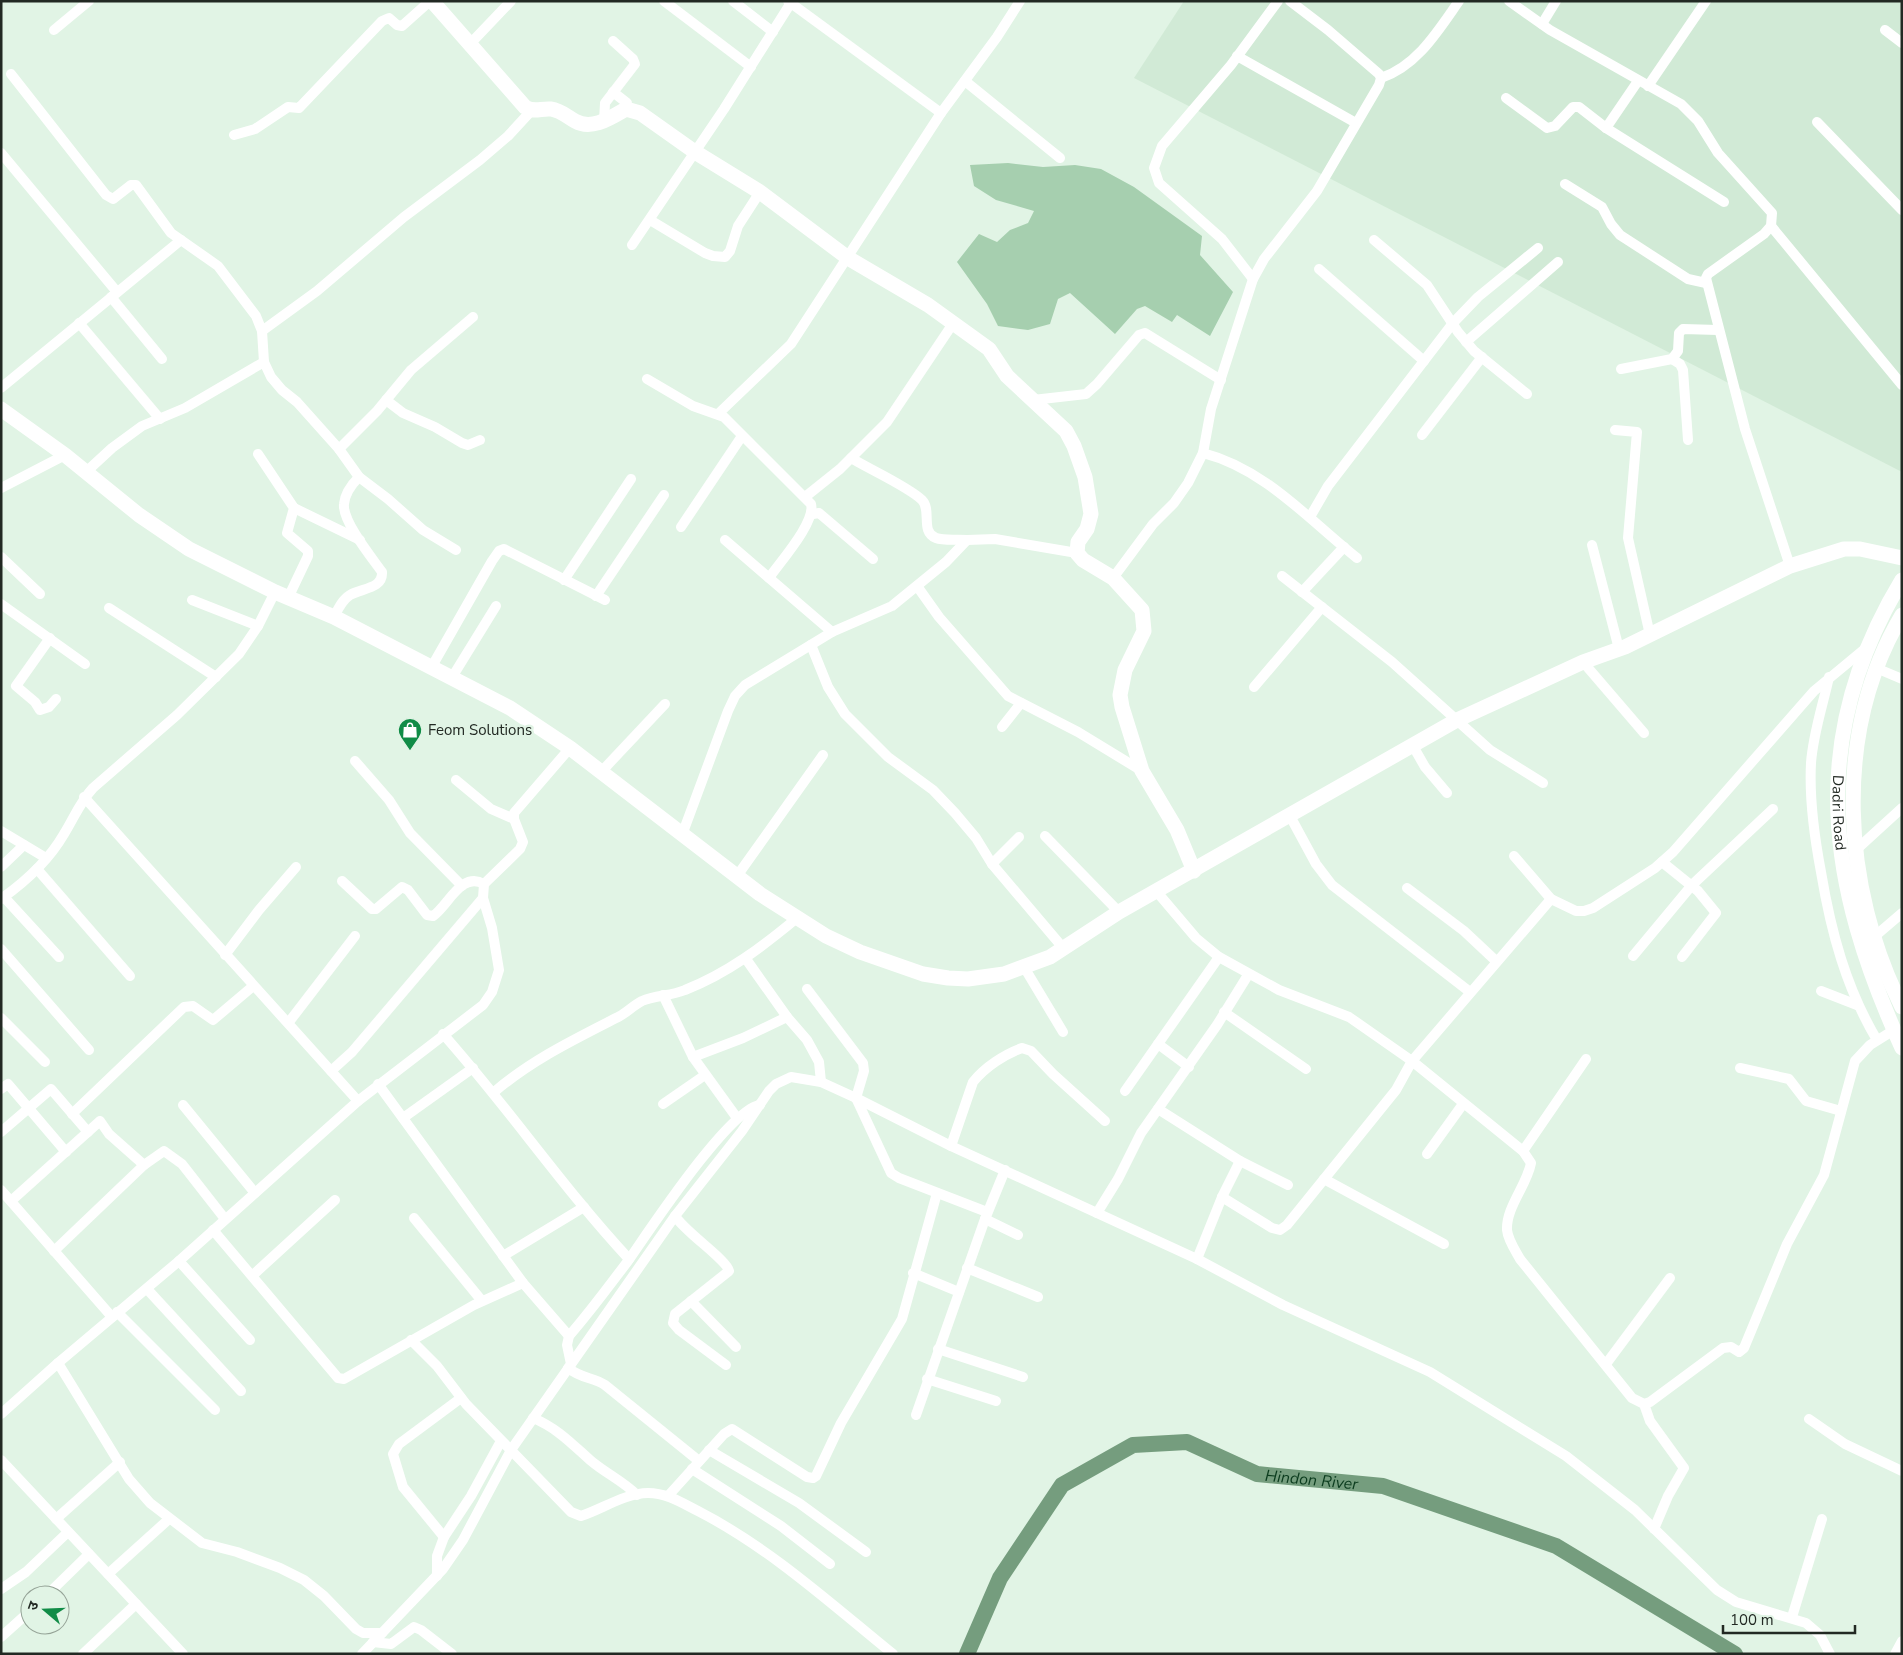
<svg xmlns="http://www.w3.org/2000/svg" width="1903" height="1655" viewBox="0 0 1903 1655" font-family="'Nunito Sans','Noto Sans Devanagari',sans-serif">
<rect width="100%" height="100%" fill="#e1f4e5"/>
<path fill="#d1ead6" d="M1184,1H1902V472L1134,78Z"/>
<path fill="#a6cfaf" d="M1008,163L1043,167L1075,165L1101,169L1134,187L1202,236L1200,255L1233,292L1210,336L1177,315L1172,322L1145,306L1137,309L1115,334L1070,293L1058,299L1050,324L1028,330L998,326L987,304L957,262L979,234L997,242L1010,230L1028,223L1034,211L996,200L974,186L970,165Z"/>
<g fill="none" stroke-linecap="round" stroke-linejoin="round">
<path stroke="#759d7e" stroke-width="16" id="s1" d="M967,1654L1000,1578L1062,1485L1133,1445L1187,1442L1257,1474L1383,1486L1556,1546L1735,1654"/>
<g stroke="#fff" stroke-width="10">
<path d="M664,1L751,67"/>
<path d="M733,1L773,32"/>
<path d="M788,1L941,113"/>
<path d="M1509,1L1550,30L1681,104L1698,121L1718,153L1772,213L1771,226L1764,234L1708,274L1706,278L1745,429L1790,566"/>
<path d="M1542,24L1556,1"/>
<path d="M54,30L89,1"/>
<path d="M1885,30L1902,43"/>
<path d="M470,44L511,1"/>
<path d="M1237,56L1356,123"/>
<path d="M11,74L106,195L113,199L131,185H136L171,233L218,266L256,316L262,331L264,362L271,377L282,390L297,402L339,449L359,477L388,499L423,530L456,550"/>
<path d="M1381,78C1417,66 1438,31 1459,1"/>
<path d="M965,81L1060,158"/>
<path d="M1648,86L1706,1"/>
<path d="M613,92L627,103L626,109"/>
<path d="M1506,98L1547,128L1555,126L1573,107H1579L1606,128L1724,202"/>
<path d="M604,121L605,103L635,64L633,59L613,41"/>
<path d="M1817,122L1902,210"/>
<path d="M1606,128L1638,81"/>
<path d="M234,135L255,129L288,107L299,108L382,21L389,18L397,25L402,26L430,1"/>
<path d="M1,153L117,292"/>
<path d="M1565,184L1602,207L1611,224L1620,235L1688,279L1706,283"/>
<path d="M650,220L705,253L713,256L725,257L730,251L738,226L760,192"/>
<path d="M1771,226L1902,385"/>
<path d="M1374,240L1427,285L1458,332L1474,351L1527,394"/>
<path d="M632,245L724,109L792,1"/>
<path d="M1319,269L1424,361"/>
<path d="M1253,279L1222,239L1159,183L1154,168L1162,146L1231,65L1278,1"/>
<path d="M111,297L162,359"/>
<path d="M79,323L160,419"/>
<path d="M262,331L317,291L404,217L480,160L508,136L531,111"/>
<path d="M1466,342L1558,262"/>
<path d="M1672,359L1680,364L1683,370L1688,440"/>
<path d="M1621,369L1672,359L1678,351L1679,333L1683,329L1718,330"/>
<path d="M647,379L693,406L724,417L811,504C816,522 780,562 769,578"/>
<path d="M1,388L181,240"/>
<path d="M386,400L403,413L435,427L462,443L468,445L480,440"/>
<path d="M1033,400L1086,394L1097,384L1139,335L1145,333L1221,380"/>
<path d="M718,414L791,344L941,113L997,37L1020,1"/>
<path d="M1615,430L1637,432L1628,538L1650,635"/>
<path d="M1422,435L1482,357"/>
<path d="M339,449L377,411L411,370L473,317"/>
<path d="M1203,453C1265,469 1308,519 1357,558"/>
<path d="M258,454L294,508L287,533L308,551V556L288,598"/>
<path d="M851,458C869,469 909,487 922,500C932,510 920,532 936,538C944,541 958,539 967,540"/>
<path d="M86,472L112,448L142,426L185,408L264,362"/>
<path d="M1,488L65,455"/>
<path d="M805,497L840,469L887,422L954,322"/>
<path d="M294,508L360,540"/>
<path d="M813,514L819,513L873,559"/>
<path d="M1310,517L1328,486L1453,323L1478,297L1538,248"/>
<path d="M681,527L742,436"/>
<path d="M725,540L832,632"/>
<path d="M1592,545L1619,649"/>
<path d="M1,557L40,594"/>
<path d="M1282,576L1392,662L1490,750L1543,783"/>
<path d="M1113,578L1153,524L1174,503L1188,483L1203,453L1211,409L1253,279L1264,259L1317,191L1379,85L1381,78L1379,74L1328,30L1290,1"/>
<path d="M564,580L631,479"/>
<path d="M917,586L939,617L1008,696L1078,732L1142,771"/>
<path d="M1302,592L1344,547"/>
<path d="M596,596L664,495"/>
<path d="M192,600L258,626"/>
<path d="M1,604L85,664"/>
<path d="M109,608L216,677"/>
<path d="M334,617C338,609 342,600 350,595C362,588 383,589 382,572C372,558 342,521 344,504C345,493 352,484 359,477"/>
<path d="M50,638L16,686L35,702L40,710L49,707L56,699"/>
<path d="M811,645L828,687L845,714L888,757L933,790L955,813L976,838L992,864L1064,949"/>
<path d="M1583,662L1644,733"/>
<path d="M431,668L492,561L499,551L504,549L605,600"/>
<path d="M1876,668L1902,679"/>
<path d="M1829,677C1823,705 1813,734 1811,763C1809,800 1814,835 1821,872C1831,932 1846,988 1877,1040"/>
<path d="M451,679L496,606"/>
<path d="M1254,687L1322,607"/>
<path d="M1002,727L1021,703"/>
<path d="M1413,746L1425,767L1447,793"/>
<path d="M355,761L389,800L410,833L462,886"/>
<path d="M601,772L665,704"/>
<path d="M456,780L491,809L514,819"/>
<path d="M84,797L358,1101"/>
<path d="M1290,816L1316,864L1332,885L1470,992"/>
<path d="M1,831L46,858"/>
<path d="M682,835L728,711L735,696L745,685L832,632L892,606L946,562L967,540L995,539L1077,553"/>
<path d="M1045,836L1119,912"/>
<path d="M1857,849L1902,808"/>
<path d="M1514,856L1551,899L1576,911H1584L1593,908L1655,868L1673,852L1814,691L1867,647"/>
<path d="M1662,862L1698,891L1716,913L1682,957"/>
<path d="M992,864L1019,837"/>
<path d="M1,867L24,845"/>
<path d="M37,869L130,976"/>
<path d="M737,876L823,755"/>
<path d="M342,881L372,909H376L402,887L408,890L427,915L433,916C448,906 461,871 484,884"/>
<path d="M1407,888L1464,931L1496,961"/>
<path d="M1157,892L1196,938L1219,957L1279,990L1349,1017L1412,1061L1523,1151L1531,1163C1527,1185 1506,1207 1507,1230C1508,1240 1515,1250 1520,1259L1632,1398L1644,1404L1650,1402L1723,1348L1731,1347L1739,1352L1744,1348L1787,1244L1824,1175L1855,1061L1870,1045L1894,1030"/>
<path d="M4,897L59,957"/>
<path d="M1,899C25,882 49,860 64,834C74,818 80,802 93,788L177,715L239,654L258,626L275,592"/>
<path d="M1874,937L1902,913"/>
<path d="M1,949L89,1050"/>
<path d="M225,955L259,910L296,867"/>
<path d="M1633,956L1692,885L1773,809"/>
<path d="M746,959L787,1017L807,1040L819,1062L821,1082"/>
<path d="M1024,967L1063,1032"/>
<path d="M807,989L863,1063L864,1071L856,1098L891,1173L899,1178L987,1212"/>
<path d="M1821,991L1857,1005"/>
<path d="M663,995L693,1057L737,1118"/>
<path d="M1224,1012L1306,1069"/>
<path d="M1,1018L45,1062"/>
<path d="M289,1022L355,936"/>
<path d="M443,1034C508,1107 563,1188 629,1259"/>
<path d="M1158,1044L1189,1067"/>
<path d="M693,1057L743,1038L787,1017"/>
<path d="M1740,1068L1789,1079L1806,1101L1841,1111"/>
<path d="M331,1071L352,1052L483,898"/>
<path d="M378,1084L523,1283L569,1336"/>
<path d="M1,1089L8,1084L66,1152"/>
<path d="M1125,1091L1219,957"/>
<path d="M493,1093C531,1060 575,1039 620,1016C627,1012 634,1005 642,1001C656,995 671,996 685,990C728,973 762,947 797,918"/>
<path d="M663,1104L705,1075"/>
<path d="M183,1105L255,1193"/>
<path d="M1158,1109L1240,1161L1288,1185"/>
<path d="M72,1114L184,1007L193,1006L213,1020L252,987"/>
<path d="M403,1118L473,1068"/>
<path d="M1,1132L51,1089L88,1132"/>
<path d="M951,1146L973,1082C985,1067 1005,1054 1022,1048L1031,1051L1053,1074L1105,1121"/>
<path d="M1523,1151L1586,1059"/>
<path d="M1427,1154L1463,1104"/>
<path d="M1324,1179L1444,1244"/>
<path d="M1,1190L112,1317"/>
<path d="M1222,1197L1272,1228L1280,1230L1287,1225L1396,1090L1412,1061L1551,899"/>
<path d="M11,1201L100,1121L109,1134L144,1165"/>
<path d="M1097,1213L1118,1179L1141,1133L1217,1025L1248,975"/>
<path d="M675,1216C685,1232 727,1260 729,1271L675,1314L673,1323L679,1330L726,1365"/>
<path d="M414,1218L482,1301"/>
<path d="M985,1219L1018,1235"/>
<path d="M213,1230L338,1378L344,1379L474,1305L523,1283"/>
<path d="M54,1251L144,1165L164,1151L182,1164L225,1219"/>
<path d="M503,1256L584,1207"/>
<path d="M1197,1259L1222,1197L1240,1161"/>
<path d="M179,1261L250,1340"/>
<path d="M967,1268L1038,1297"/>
<path d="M913,1273L959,1292"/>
<path d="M253,1275L335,1200"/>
<path d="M147,1289L241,1391"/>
<path d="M691,1301L736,1347"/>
<path d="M117,1312L215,1410"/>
<path d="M411,1340L437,1366L466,1404L571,1512L581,1516C602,1509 626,1493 648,1493C667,1493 682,1503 698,1511C770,1548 830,1603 893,1654"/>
<path d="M938,1349L1023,1377"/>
<path d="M58,1363L129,1479L150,1503L202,1543L237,1552L280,1568L304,1580L324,1596L356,1629L363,1633H382"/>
<path d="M571,1364L567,1345L569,1336C590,1312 609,1286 628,1261C649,1231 729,1109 760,1105"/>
<path d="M1606,1364L1670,1278"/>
<path d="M568,1368C582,1379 593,1377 605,1385L699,1461"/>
<path d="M927,1379L996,1401"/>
<path d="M1644,1404L1650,1421L1684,1468L1668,1496L1654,1529"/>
<path d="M1,1414L58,1363L179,1261L358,1101L483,1005L492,992L499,970L492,928L483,898L484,884L520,849L523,842L514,819V813L570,748"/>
<path d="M916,1415L985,1219L1005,1170"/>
<path d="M533,1418C557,1428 571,1443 590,1460C605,1473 623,1481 637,1495"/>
<path d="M1809,1419L1845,1444L1902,1471"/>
<path d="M709,1450L799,1503L866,1552"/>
<path d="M1,1460L183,1654"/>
<path d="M692,1469L781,1526L830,1564"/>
<path d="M668,1496L724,1434L732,1429L807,1477L813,1478L816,1476L841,1423L902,1319L937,1193"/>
<path d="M56,1519L120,1462"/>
<path d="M444,1537L403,1487L393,1454L399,1444L461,1398"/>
<path d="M108,1574L169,1519"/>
<path d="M437,1576V1556L444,1537L471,1496L501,1441"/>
<path d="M1,1589L26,1572L68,1532"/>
<path d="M47,1595L89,1554"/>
<path d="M1792,1617L1822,1519"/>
<path d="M1,1637L30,1611"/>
<path d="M373,1642L391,1644L414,1627L421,1630L452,1654"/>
<path d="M83,1654L136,1604"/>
<path d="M362,1654L443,1569L463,1540L511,1450L675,1216L742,1131L769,1091L776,1084L791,1077L821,1082L856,1098L951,1146L1197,1259L1283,1305L1430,1372L1566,1456L1635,1510L1717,1590L1736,1602L1806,1623L1820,1635L1830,1654"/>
<path d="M1895,1654L1902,1641"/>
</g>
<g stroke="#fff" stroke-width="15">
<path d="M432,1L525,107C534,113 541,108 551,109C560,110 568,117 575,121C592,131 612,117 626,109L640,113L695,152L760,192L848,258L928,305L989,349L1007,376L1066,431L1074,446L1085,477L1091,514L1087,529L1078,542L1077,553L1083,560L1113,578L1142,610L1144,631L1125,670L1120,695L1122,707L1142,771L1177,830L1194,871"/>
<path d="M1,409L65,455L139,515L189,549L275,592L334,617L510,708L570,748L760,894L826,936L860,952L923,974L948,978L968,979L1004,974L1050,957L1119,912L1457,720L1583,662L1625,647L1790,566L1844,549H1860L1902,558"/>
<path id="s2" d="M1902,580C1805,740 1828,885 1902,1048"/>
<path d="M1902,615C1832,732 1842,888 1902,1007"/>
</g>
</g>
<defs>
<g id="shop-pin" transform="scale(1.25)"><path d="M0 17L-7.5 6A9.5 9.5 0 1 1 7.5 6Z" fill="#118c47" stroke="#e1f4e5"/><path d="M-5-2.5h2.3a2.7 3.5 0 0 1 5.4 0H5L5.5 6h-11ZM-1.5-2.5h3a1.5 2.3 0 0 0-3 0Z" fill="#fff"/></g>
</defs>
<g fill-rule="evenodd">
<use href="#shop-pin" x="410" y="730"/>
</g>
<g text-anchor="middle" stroke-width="5" stroke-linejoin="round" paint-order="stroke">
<g font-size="15" fill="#222923" stroke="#e1f4e5" text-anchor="start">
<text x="428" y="735">Feom Solutions</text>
</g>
<g font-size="15" fill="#222923" stroke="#e1f4e5">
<text dy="5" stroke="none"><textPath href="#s2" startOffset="245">Dadri Road</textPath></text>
</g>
<g font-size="16" font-style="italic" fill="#0b3c1e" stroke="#e1f4e5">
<text dy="6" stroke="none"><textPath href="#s1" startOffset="462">Hindon River</textPath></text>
</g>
</g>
<rect width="1903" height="1655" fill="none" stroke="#222923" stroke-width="5"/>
<g transform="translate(45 1610) rotate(289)"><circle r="24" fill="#e1f4e5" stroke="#95a397"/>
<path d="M0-4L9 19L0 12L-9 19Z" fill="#118c47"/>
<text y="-8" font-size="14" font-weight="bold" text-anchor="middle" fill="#222923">उ</text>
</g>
<path d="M1723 1625v8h132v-8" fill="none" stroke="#222923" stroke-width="2.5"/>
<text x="1730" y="1625" font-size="15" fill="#222923" stroke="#e1f4e5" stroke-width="4" paint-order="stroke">100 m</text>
</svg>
